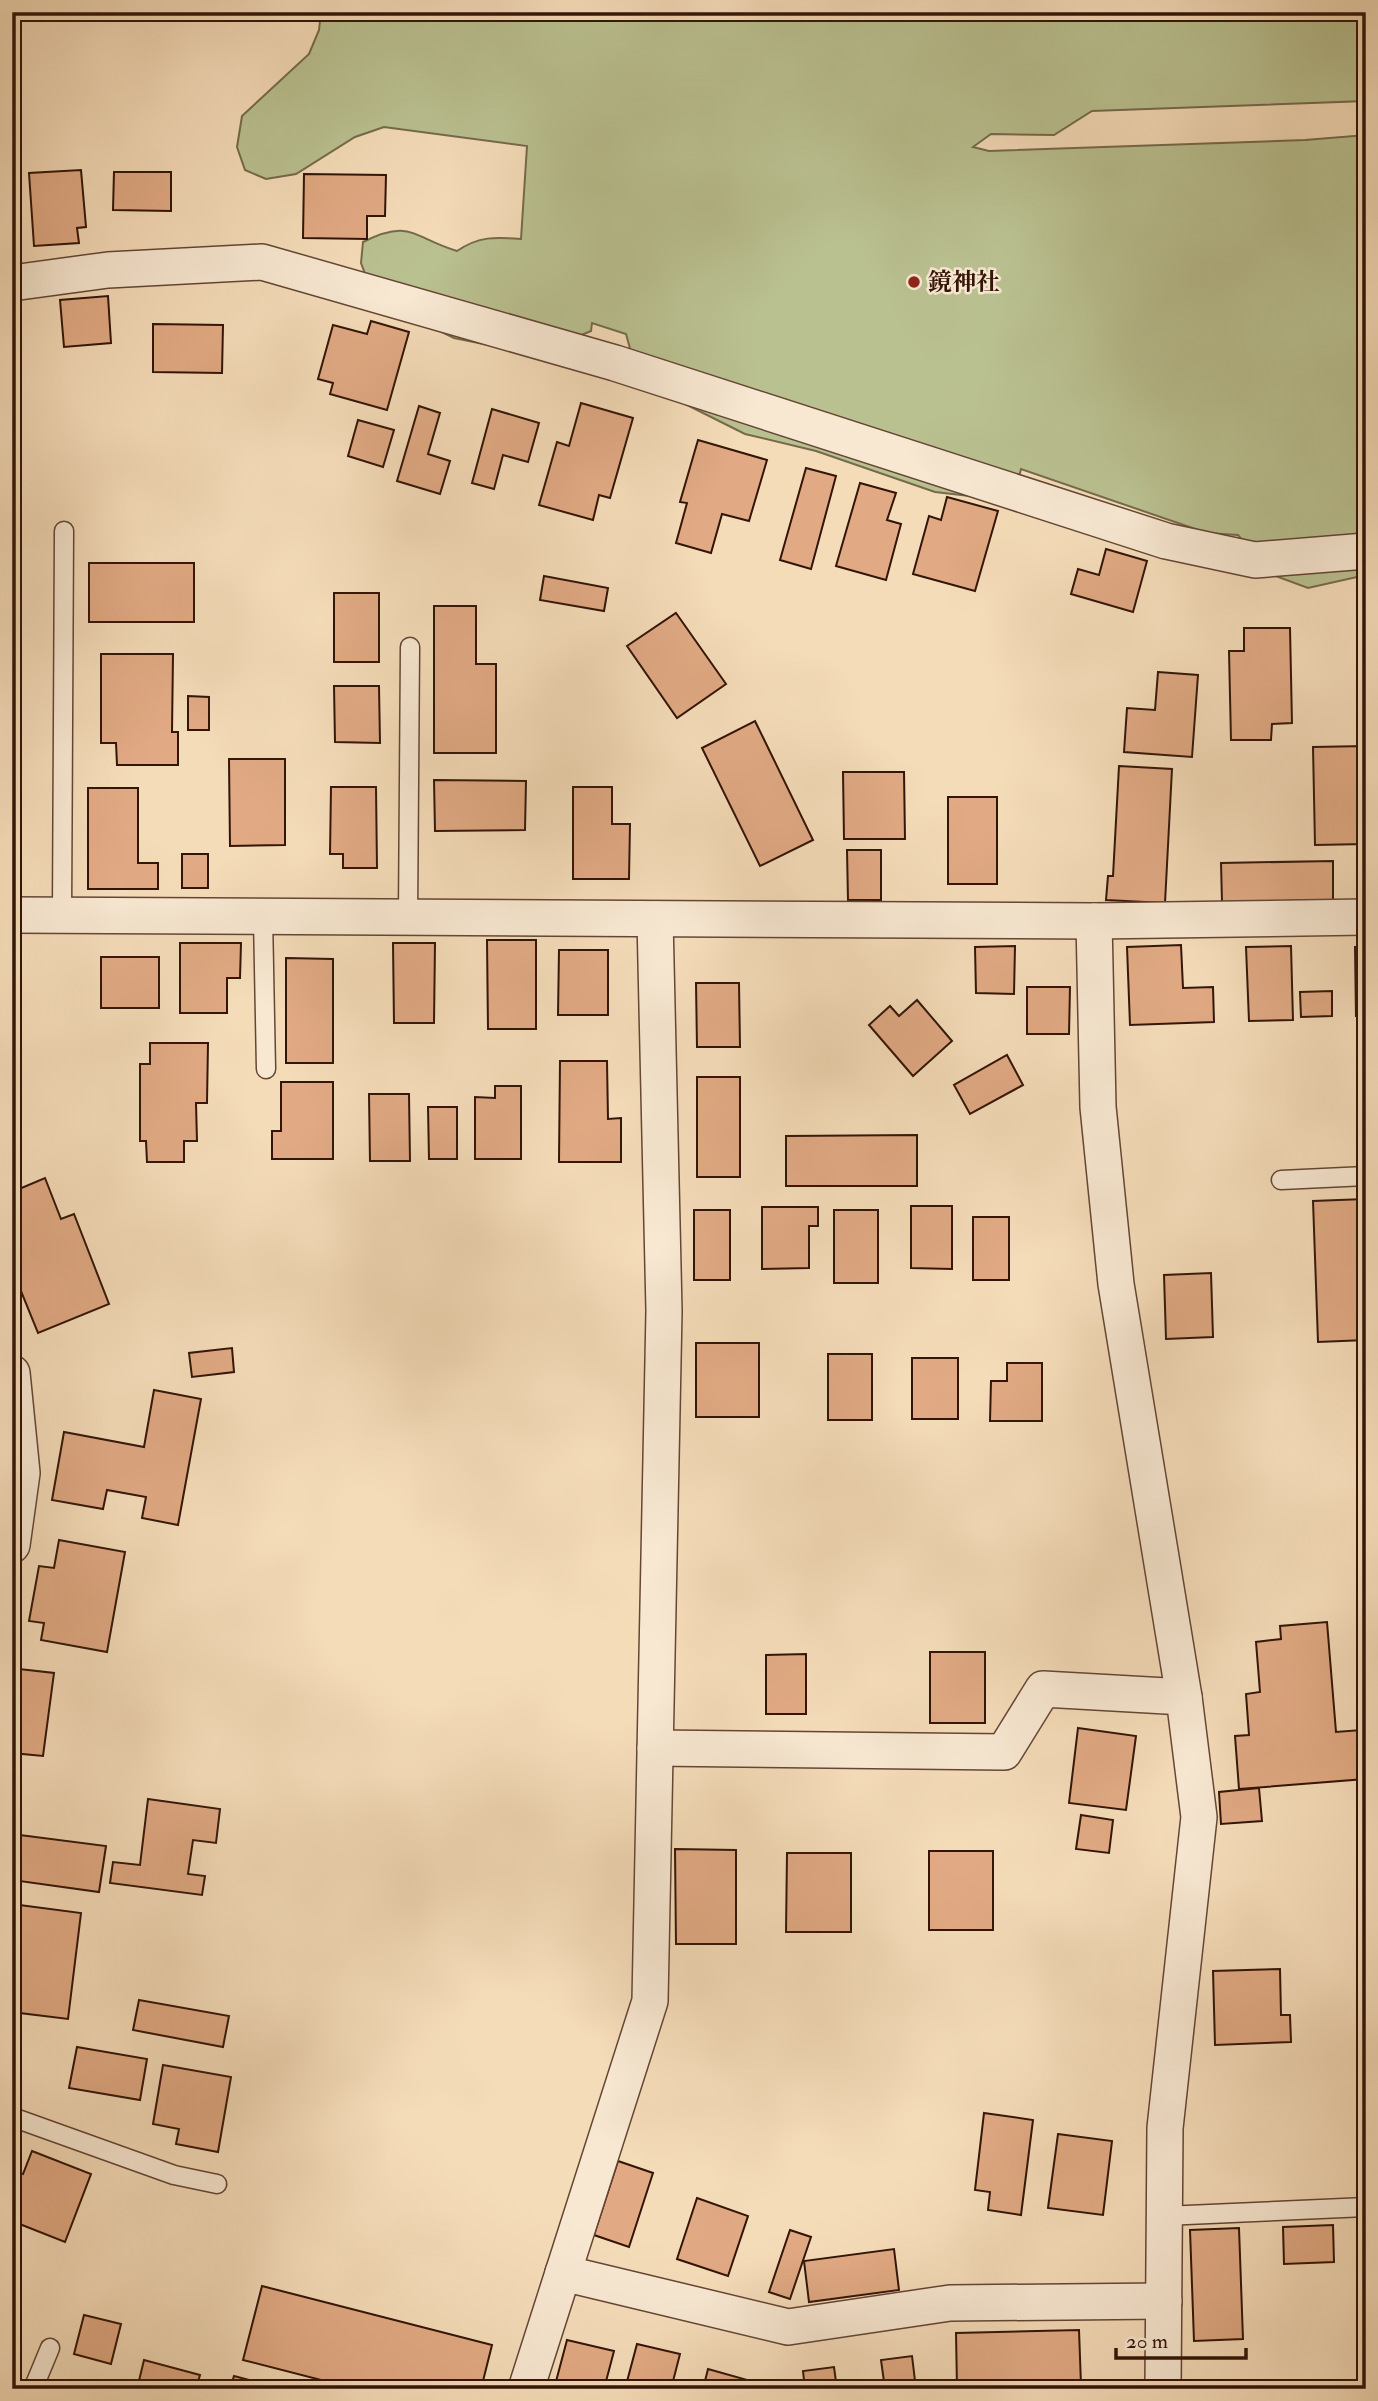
<svg xmlns="http://www.w3.org/2000/svg" width="1378" height="2401" viewBox="0 0 1378 2401" font-family="'IM FELL Double Pica','Noto Serif JP',serif">
<rect width="100%" height="100%" fill="#f5dcb9"/>
<filter id="stains"><feTurbulence type="fractalNoise" baseFrequency=".00286" numOctaves="4"/><feColorMatrix values="0 0 0 0 .2 0 0 0 0 .09 0 0 0 0 .02 0 0 0 .5 -.17"/></filter>
<radialGradient id="worn" r=".72"><stop offset=".6" stop-color="#630" stop-opacity="0"/><stop offset="1" stop-color="#630" stop-opacity=".3"/></radialGradient>
<path fill="#bac191" stroke="#766a4c" stroke-width="2" d="M321,12H1366V101L1092,111L1054,135L991,134L973,147L989,151L1305,140L1366,135V575L1308,588L1270,574L1238,535L1207,533L1021,469L1018,481L987,498L935,492L816,451L745,434L639,381L626,334L592,323L591,331L541,352L508,349L454,338L375,300L361,263L363,242C411,218 413,238 457,251C479,236 495,237 521,239L527,146L384,127L355,137L296,174L266,179L245,170L237,147L242,116L309,54L319,30Z"/>
<g fill="#e1aa84" stroke="#331408" stroke-width="2">
<path d="M81,170L86,227L77,228L79,243L34,246L29,173Z"/>
<path d="M114,172H171V211L113,210Z"/>
<path d="M304,174L386,175L385,216H367V239L303,238Z"/>
<path d="M108,296L111,343L64,347L60,300Z"/>
<path d="M371,321L409,332L387,410L330,394L333,383L318,379L333,325L367,334Z"/>
<path d="M153,324L223,325L222,373L153,372Z"/>
<path d="M581,403L633,418L610,498L599,495L593,520L539,505L557,442L569,446Z"/>
<path d="M419,406L440,413L428,454L450,461L440,494L397,481Z"/>
<path d="M492,409L539,423L528,462L503,455L494,489L472,483Z"/>
<path d="M358,420L394,430L383,467L348,456Z"/>
<path d="M698,440L767,460L749,521L722,514L711,553L676,543L687,503L680,502Z"/>
<path d="M806,468L836,476L811,569L780,560Z"/>
<path d="M860,483L896,493L887,520L901,524L886,580L836,566Z"/>
<path d="M947,497L998,511L975,591L913,574L929,516L941,520Z"/>
<path d="M1106,549L1147,561L1133,612L1071,594L1078,569L1099,575Z"/>
<rect x="89" y="563" width="105" height="59"/>
<path d="M544,576L608,588L604,611L540,600Z"/>
<rect x="334" y="593" width="45" height="69"/>
<path d="M434,606H476V664H496V753H434Z"/>
<path d="M676,613L726,684L677,718L627,646Z"/>
<path d="M1244,628H1290L1292,723L1272,724L1271,740H1231L1229,651H1244Z"/>
<path d="M101,654H173L172,732H178V765H117L116,743H101Z"/>
<path d="M1158,672L1198,675L1192,757L1124,752L1127,708L1155,710Z"/>
<path d="M334,686H379L380,743L335,742Z"/>
<path d="M188,696L209,697V730H188Z"/>
<path d="M755,721L813,840L760,866L702,748Z"/>
<path d="M1366,746V844L1315,845L1313,747Z"/>
<path d="M229,759H285V845L230,846Z"/>
<path d="M1119,766L1172,769L1165,903L1106,900L1108,876H1113Z"/>
<path d="M843,772H904L905,839H844Z"/>
<path d="M434,780L526,781L525,830L435,831Z"/>
<path d="M331,787H376L377,868H343V854H330Z"/>
<path d="M573,787H612V824H630L629,879H573Z"/>
<path d="M88,788H138V863H158V889H88Z"/>
<rect x="948" y="797" width="49" height="87"/>
<path d="M847,850H881V900H848Z"/>
<rect x="182" y="854" width="26" height="34"/>
<path d="M1333,861V900L1222,902L1221,863Z"/>
<path d="M487,940H536V1029H488Z"/>
<path d="M180,943H241L240,978H227V1013H180Z"/>
<path d="M393,943H435L434,1023H394Z"/>
<path d="M1181,945L1183,988L1213,987L1214,1022L1130,1025L1127,947Z"/>
<path d="M1015,946L1014,994L976,993L975,947Z"/>
<path d="M1291,946L1293,1020L1249,1021L1246,947Z"/>
<path d="M1355,947H1366V1016H1356Z"/>
<path d="M559,950H608V1015H558Z"/>
<rect x="101" y="957" width="58" height="51"/>
<path d="M286,958L333,959V1063H286Z"/>
<path d="M696,983H739L740,1047H697Z"/>
<path d="M1027,987H1070L1069,1034H1027Z"/>
<path d="M1332,991V1016L1301,1017L1300,992Z"/>
<path d="M917,1000L952,1041L913,1076L869,1025L890,1006L899,1016Z"/>
<path d="M1363,1041H1366V1091H1365Z"/>
<path d="M150,1043H208L207,1103H196L197,1141H184V1162H147L146,1141H140V1064H150Z"/>
<path d="M1007,1055L1023,1085L970,1114L954,1085Z"/>
<path d="M560,1061H607L608,1119L621,1118V1162H559Z"/>
<rect x="697" y="1077" width="43" height="100"/>
<path d="M281,1082H333V1159H272V1131H281Z"/>
<path d="M495,1086H521V1159H475V1097L495,1098Z"/>
<path d="M369,1094H409L410,1161H370Z"/>
<path d="M428,1107H457V1159H429Z"/>
<path d="M917,1135V1186H786V1136Z"/>
<path d="M45,1178L61,1219L74,1214L109,1304L38,1333L12,1269V1192Z"/>
<path d="M1365,1199L1366,1340L1318,1342L1313,1201Z"/>
<path d="M911,1206H952V1269L911,1268Z"/>
<path d="M762,1207H818V1226H809V1268L762,1269Z"/>
<rect x="694" y="1210" width="36" height="70"/>
<rect x="834" y="1210" width="44" height="73"/>
<rect x="973" y="1217" width="36" height="63"/>
<path d="M1211,1273L1213,1337L1166,1339L1164,1275Z"/>
<rect x="696" y="1343" width="63" height="74"/>
<path d="M232,1348L234,1372L192,1377L189,1353Z"/>
<rect x="828" y="1354" width="44" height="66"/>
<rect x="912" y="1358" width="46" height="61"/>
<path d="M1007,1363H1042V1421H990L991,1381H1007Z"/>
<path d="M154,1390L201,1399L178,1525L142,1518L146,1497L107,1490L103,1509L52,1500L64,1432L144,1447Z"/>
<path d="M59,1540L125,1552L107,1652L41,1640L44,1623L29,1621L39,1566L54,1568Z"/>
<path d="M1327,1622L1336,1732L1361,1730L1365,1779L1239,1789L1235,1736L1249,1735L1246,1694L1260,1692L1256,1642L1281,1639L1280,1626Z"/>
<rect x="930" y="1652" width="55" height="71"/>
<path d="M806,1654V1714H766V1655Z"/>
<path d="M19,1669L54,1673L43,1756L12,1753Z"/>
<path d="M1078,1728L1136,1736L1126,1810L1069,1803Z"/>
<path d="M1259,1788L1262,1821L1221,1824L1219,1792Z"/>
<path d="M148,1799L220,1809L216,1843L193,1840L188,1874L205,1876L202,1895L110,1883L113,1862L140,1865Z"/>
<path d="M1081,1815L1113,1820L1109,1853L1076,1849Z"/>
<path d="M12,1834L106,1846L99,1892L12,1880Z"/>
<path d="M675,1849L736,1850V1944H676Z"/>
<rect x="929" y="1851" width="64" height="79"/>
<path d="M787,1853H851V1932H786Z"/>
<path d="M12,1904L81,1913L68,2019L12,2012L15,1968H12Z"/>
<path d="M1280,1969L1281,2015H1290L1291,2042L1215,2045L1213,1971Z"/>
<path d="M139,2000L229,2016L223,2047L133,2030Z"/>
<path d="M77,2047L147,2059L140,2100L69,2088Z"/>
<path d="M163,2065L231,2077L218,2152L176,2144L179,2129L153,2124Z"/>
<path d="M984,2113L1033,2120L1021,2215L988,2210L990,2192L975,2190Z"/>
<path d="M1058,2134L1112,2141L1103,2215L1048,2208Z"/>
<path d="M32,2151L91,2174L65,2242L12,2221L15,2196L12,2175L14,2171L23,2174Z"/>
<path d="M618,2161L653,2173L629,2247L594,2235Z"/>
<path d="M697,2198L748,2216L728,2276L677,2259Z"/>
<path d="M1333,2225L1334,2262L1284,2264L1283,2227Z"/>
<path d="M1239,2228L1243,2339L1194,2341L1190,2230Z"/>
<path d="M790,2230L811,2237L790,2299L769,2292Z"/>
<path d="M894,2249L899,2290L809,2302L804,2261Z"/>
<path d="M262,2286L492,2345L481,2389H356L243,2360Z"/>
<path d="M84,2315L121,2324L111,2364L74,2354Z"/>
<path d="M1079,2330L1081,2385L957,2388L956,2333Z"/>
<path d="M567,2340L614,2351L604,2389H554Z"/>
<path d="M637,2344L680,2354L671,2389H625Z"/>
<path d="M912,2356L916,2389H885L881,2360Z"/>
<path d="M144,2360L200,2375L196,2389H137Z"/>
<path d="M834,2367L837,2389H805L803,2371Z"/>
<path d="M708,2369L765,2385L764,2389H703Z"/>
<path d="M234,2376L272,2386L271,2389H230Z"/>
</g>
<g fill="none" stroke-linecap="round" stroke-linejoin="round">
<g stroke="#644634" stroke-width="21">
<g id="lane">
<path d="M62,915L64,531"/>
<path d="M263,917L266,1069"/>
<path d="M408,917L410,647"/>
<path d="M1281,1180L1366,1176"/>
<path d="M12,2117L174,2175L217,2184"/>
<path d="M1164,2216L1366,2207"/>
<path d="M33,2389L50,2348"/>
</g>
</g>
<g stroke="#644634" stroke-width="38">
<g id="street">
<path d="M12,283L108,270L262,262L615,363L1166,541L1255,560L1366,551"/>
<path d="M12,915L1094,921L1366,917"/>
<path d="M1094,921L1098,1107L1116,1284L1184,1697L1199,1817L1165,2128L1163,2389"/>
<path d="M12,1373L22,1473L12,1545"/>
<path d="M655,1748L1004,1752L1043,1689L1184,1697"/>
<path d="M563,2273L788,2327L950,2303L1164,2301"/>
<path d="M526,2389L650,2001L664,1311L655,919"/>
</g>
</g>
<use href="#lane" stroke="#f8e8d2" stroke-width="18"/>
<use href="#street" stroke="#f8e8d2" stroke-width="35"/>
</g>
<circle fill="#8f2418" stroke="#f8e8d2" stroke-width="2.5" cx="914" cy="282" r="7"/>
<g text-anchor="middle" stroke-width="5" stroke-linejoin="round" paint-order="stroke">
<g font-size="24" font-weight="bold" fill="#331408" stroke="#f8e8d2" text-anchor="start">
<text x="928" y="290">鏡神社</text>
</g>
</g>
<rect width="1378" height="2401" fill="none" stroke="#f5dcb9" stroke-width="42"/>
<rect x="14" y="14" width="1350" height="2373" fill="none" stroke="#331408" stroke-width="3.5"/>
<rect x="21" y="21" width="1336" height="2359" fill="none" stroke="#331408" stroke-width="2"/>
<path d="M1116 2348v10h130v-10" fill="none" stroke="#331408" stroke-width="3.5"/>
<text x="1126" y="2348" font-size="21" fill="#331408" stroke="#f8e8d2" stroke-width="5" paint-order="stroke">20 m</text>
<rect width="100%" height="100%" filter="url(#stains)"/>
<rect width="100%" height="100%" fill="url(#worn)"/>
</svg>
